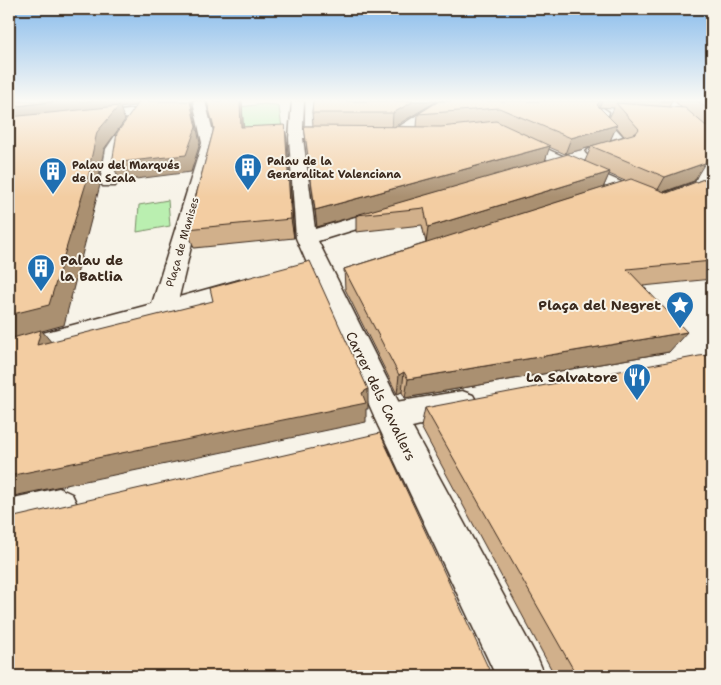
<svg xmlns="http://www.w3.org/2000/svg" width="721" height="685" viewBox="0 0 721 685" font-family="'Shantell Sans',sans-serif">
<rect width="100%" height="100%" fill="#f7f3e8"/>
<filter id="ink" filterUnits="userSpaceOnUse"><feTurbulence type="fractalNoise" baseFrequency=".02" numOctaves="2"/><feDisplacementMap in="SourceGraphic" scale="10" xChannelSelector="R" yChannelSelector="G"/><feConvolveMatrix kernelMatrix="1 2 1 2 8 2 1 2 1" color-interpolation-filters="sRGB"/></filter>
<g filter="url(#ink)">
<g fill="#baefb0" stroke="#7a8c67">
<path d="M264,104L276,105L279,108L283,134L226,140L223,109Z"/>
<path d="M168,200L170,226L137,232L139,205Z"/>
</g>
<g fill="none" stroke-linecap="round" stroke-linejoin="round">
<g stroke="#3b2a1e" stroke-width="3">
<g id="pedestrian">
<path d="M193,101H205L216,143L179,297L247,278L255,281L259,286L255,291L9,362V342L152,304L202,143Z"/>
<path d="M292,101H304L303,130L342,131L349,135L342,139L303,138L315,229L392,206L399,208L402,212L399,216L318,241L406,417L401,427L390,431L379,427L296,238L289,138Z"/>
<path d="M440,101H454L400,138H390L388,135L390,132Z"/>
<path d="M662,101H674L704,132L706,135L704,138H694L675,120Z"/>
<path d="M603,108L609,112L607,119L630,144L628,147L594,157L589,155L586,152L589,149L613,142L593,120L599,109Z"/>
<path d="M137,109L143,113L122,149L118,182L115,186H103L100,182L106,149L127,118L9,132V124Z"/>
<path d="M513,134L655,197L695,182L704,160L712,155V181L708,189L655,210L508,141L506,138Z"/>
<path d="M59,488L72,494L78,507L72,520L59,526L9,537V499Z"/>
</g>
</g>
<g stroke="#3b2a1e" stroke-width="3">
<path id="minor" d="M462,391L473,395L478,404L473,413L412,427L538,659L545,676H496L374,417L379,407L390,403Z"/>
</g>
<use href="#pedestrian" fill="#f7f3e8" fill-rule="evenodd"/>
<use href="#minor" fill="#f7f3e8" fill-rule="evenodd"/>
</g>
<g fill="#d1b08b" stroke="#3b2a1e" fill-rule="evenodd">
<path d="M206,101H242L243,127L287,141L294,238L194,248L187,229L214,128Z"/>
<path d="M313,101H437L395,126L417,127L418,114L439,101H672L669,107L682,108L675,101H712V153L707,156L694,181L663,192L667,193L712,176V279L643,286L669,352L405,398L402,392L397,394L345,289L344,269L426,243L422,225L356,232V215L317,227L304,126H313L312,113ZM599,107L614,108L609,118ZM616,126L624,136L610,140ZM549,147L565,154L591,147L585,161H545ZM609,174L625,181L603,188Z"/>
<path d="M425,408L712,676H555L421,427Z"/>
</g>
<g fill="#aa9071" stroke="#3b2a1e">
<path d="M58,101H139L141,105L120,108L125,120L104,149L98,182L100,185L64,325L42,331L58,350L9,340V107Z"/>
<path d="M190,101H192H191L200,143L191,172L120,181L112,163Z"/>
<path d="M240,101H242L244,143L241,127Z"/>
<path d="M414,101H437L392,128L393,113Z"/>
<path d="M600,101H602L599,107L597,105Z"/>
<path d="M285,125L287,141L294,238L291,219Z"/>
<path d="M617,125L610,141L591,146V147L565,154L571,138Z"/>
<path d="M712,143V153L702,159Z"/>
<path d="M550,146L545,161L317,227L315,210Z"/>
<path d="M705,163L694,181L655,195L665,177Z"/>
<path d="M610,172L603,188L426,244L428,227Z"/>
<path d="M687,332L669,352L405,398L408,379Z"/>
<path d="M404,372L402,392L397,394L399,375Z"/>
<path d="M368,389V409H366V422L9,497V476L362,393Z"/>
</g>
<g fill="#f3cda2" stroke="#3b2a1e">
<path d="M9,101H58L9,107Z"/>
<path d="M140,101H190L196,127L186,155L112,163L117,133Z"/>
<path d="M207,101H240L241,127L285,125L291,219L187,229L214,128Z"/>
<path d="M313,101H414L393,113H312Z"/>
<path d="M439,101H600L597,105L617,125L571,138L499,108L418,114Z"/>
<path d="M698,101H712V113Z"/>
<path d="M616,103L685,108L712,131V143L705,163L665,177L591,146L636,133L639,129Z"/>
<path d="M119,106L97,132L90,164L91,167L49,305L9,315V117Z"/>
<path d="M496,121L550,146L315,210L304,126L441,127Z"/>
<path d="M568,154L610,172L428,227L424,208L356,215Z"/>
<path d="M712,176V261L627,269L687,332L408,379L404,372L399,375L344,269L631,179L667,193Z"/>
<path d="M310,261L368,389L362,393L366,403L9,476V339L41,330L37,345L213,301L210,288Z"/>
<path d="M709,355L712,359V676H577L425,408L699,356Z"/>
<path d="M380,433L492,676H9V531L10,518Z"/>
</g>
</g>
<linearGradient id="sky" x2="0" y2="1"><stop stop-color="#87bbec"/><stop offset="0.51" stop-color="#fbfaf5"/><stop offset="1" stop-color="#fbfaf5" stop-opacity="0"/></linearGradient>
<rect width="721" height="197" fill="url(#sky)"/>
<defs>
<g id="building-pin" transform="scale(1.4375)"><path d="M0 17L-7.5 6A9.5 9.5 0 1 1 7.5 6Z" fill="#1f6fb2" stroke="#f7f3e8"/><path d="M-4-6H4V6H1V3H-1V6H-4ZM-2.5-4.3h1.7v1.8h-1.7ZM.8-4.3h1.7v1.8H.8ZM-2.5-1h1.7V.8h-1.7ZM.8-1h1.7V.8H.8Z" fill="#fff"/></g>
<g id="sight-pin" transform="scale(1.4375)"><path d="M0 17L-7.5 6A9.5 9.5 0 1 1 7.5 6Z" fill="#1f6fb2" stroke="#f7f3e8"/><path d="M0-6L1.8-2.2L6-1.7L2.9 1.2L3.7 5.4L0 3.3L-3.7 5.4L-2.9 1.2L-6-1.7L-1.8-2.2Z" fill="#fff"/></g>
<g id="restaurant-pin" transform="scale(1.4375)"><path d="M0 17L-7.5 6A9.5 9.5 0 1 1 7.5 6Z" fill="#1f6fb2" stroke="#f7f3e8"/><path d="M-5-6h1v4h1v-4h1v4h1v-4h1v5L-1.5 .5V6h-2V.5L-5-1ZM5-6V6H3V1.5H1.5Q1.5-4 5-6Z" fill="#fff"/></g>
</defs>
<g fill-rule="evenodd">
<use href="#building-pin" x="248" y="167"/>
<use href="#building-pin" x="53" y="171"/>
<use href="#building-pin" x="41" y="268"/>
<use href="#sight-pin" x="680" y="305"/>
<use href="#restaurant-pin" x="637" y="377"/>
</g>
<g text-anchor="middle" stroke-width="4" stroke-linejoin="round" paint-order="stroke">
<g font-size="11" font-weight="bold" fill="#3b2a1e" stroke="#f7f3e8" text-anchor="start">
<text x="267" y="165">Palau de la<tspan x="267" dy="13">Generalitat Valenciana</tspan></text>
<text x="72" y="169">Palau del Marqués<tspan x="72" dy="13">de la Scala</tspan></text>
</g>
<g font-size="11" fill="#3b2a1e" stroke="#f7f3e8">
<text transform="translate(182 242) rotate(-74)" y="4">Plaça de Manises</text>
</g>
<g font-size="14" font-weight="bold" fill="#3b2a1e" stroke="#f7f3e8" text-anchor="end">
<text x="60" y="265" text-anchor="start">Palau de<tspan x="60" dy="16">la Batlia</tspan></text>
<text x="661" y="310">Plaça del Negret</text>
<text x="618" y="382">La Salvatore</text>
</g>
<g font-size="14" fill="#3b2a1e" stroke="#f7f3e8">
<text transform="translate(381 396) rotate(64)" y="5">Carrer dels Cavallers</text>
</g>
</g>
<rect width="721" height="685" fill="none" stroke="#f7f3e8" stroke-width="30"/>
<rect x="15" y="15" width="691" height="655" fill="none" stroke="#3b2a1e" stroke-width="2" filter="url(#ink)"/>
</svg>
